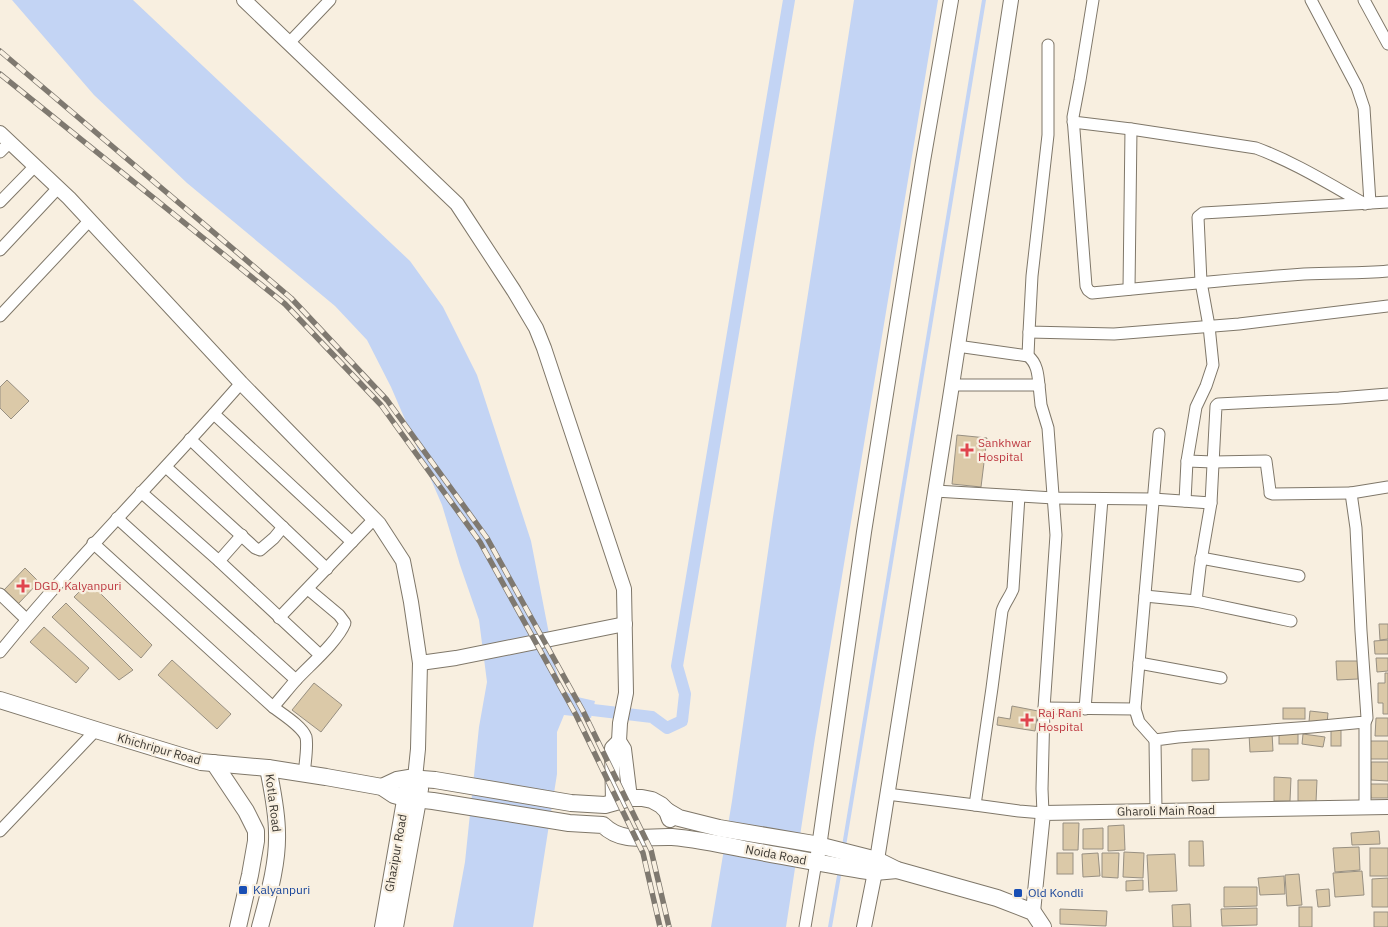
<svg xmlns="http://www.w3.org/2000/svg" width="1388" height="927" viewBox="0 0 1388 927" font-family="'IBM Plex Sans',sans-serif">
<rect width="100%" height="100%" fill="#f8efe0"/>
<g fill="#c3d4f4">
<path d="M12,0H133L410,261L443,307L477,375L531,541L556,670L562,689L573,696L595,701L591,718L564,715L557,732V774L533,927H453L465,862L479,727L487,682L479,620L460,565L442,505L391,387L367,340L335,306L187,183L94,95Z"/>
<path d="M854,0H938L815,738L786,927H711L732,801L773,517Z"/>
</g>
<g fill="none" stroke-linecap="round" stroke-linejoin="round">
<g stroke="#c3d4f4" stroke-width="4">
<path d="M844,846L984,0"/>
<path d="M830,927L840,870"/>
</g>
<path stroke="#c3d4f4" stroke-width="12" d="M593,710L652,717L667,728L682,721L685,694L677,666L789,0"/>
</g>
<g fill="#dbc9a8" stroke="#989082">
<path d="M7,380L29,401L11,419L0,408V387Z"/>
<path d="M957,435L987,438L981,487L952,484Z"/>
<path d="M25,568L39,582L18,604L4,590Z"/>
<path d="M89,582L152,645L141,658L74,597Z"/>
<path d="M66,603L133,670L119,680L52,617Z"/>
<path d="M1379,624H1388V639L1380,640Z"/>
<path d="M44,627L89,668L76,683L30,642Z"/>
<path d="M1388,640V654H1375L1374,641Z"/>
<path d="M1376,658H1388V671L1377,672Z"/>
<path d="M172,660L231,714L217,729L158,675Z"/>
<path d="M1336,661H1358V679L1337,680Z"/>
<path d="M1385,673H1388V714H1383V703H1378V683H1385Z"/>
<path d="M314,683L342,705L321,732L292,710Z"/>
<path d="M1012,706L1038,711L1035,731L997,725L998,717L1010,719Z"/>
<rect x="1283" y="708" width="22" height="11"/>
<path d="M1310,711L1328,713L1327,724L1309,722Z"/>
<path d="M1376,718H1388V736H1375Z"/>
<rect x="1331" y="730" width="10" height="16"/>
<rect x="1279" y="732" width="19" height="12"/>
<path d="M1272,733L1273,751L1250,752L1249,734Z"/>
<path d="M1303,734L1325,737L1323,747L1302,744Z"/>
<rect x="1370" y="741" width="18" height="18"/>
<path d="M1192,749H1209V780L1192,781Z"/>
<path d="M1371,762H1388V781L1371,780Z"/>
<path d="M1274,777L1291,778L1290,801H1274Z"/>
<path d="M1298,780H1317L1316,802L1298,801Z"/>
<path d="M1370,784H1388V798H1371Z"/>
<path d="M1063,823H1079L1078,850H1063Z"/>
<path d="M1124,825L1125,850L1108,851V826Z"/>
<path d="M1103,828V849H1083V829Z"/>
<path d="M1379,831L1380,844L1352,845L1351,833Z"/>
<path d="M1189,841H1203L1204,866H1189Z"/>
<path d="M1359,847L1360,870L1335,872L1333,848Z"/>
<rect x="1370" y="848" width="18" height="28"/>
<path d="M1124,852L1144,853L1143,878L1123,877Z"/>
<rect x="1057" y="853" width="16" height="21"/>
<path d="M1098,853L1100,876L1083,877L1082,854Z"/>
<path d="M1102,853H1119L1118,878L1102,877Z"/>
<path d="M1175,854L1177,891L1149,892L1147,855Z"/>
<path d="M1362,871L1364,895L1335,897L1333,873Z"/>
<path d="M1299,874L1302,905L1287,906L1285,875Z"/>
<path d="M1284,876L1285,894L1260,895L1258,878Z"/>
<path d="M1388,878V907H1372V879Z"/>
<path d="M1143,880V890L1126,891V881Z"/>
<path d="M1224,887H1257V906L1224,907Z"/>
<path d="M1329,889L1330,906L1318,907L1316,890Z"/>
<path d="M1190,904L1191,927H1173L1172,905Z"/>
<rect x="1299" y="907" width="13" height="20"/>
<path d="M1257,908V925L1222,926L1221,909Z"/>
<path d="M1060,909L1107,911L1106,926L1060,924Z"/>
<rect x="1374" y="912" width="14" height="15"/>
</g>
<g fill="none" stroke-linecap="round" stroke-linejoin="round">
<g stroke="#7f7769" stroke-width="13">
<g id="minor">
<path d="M1093,0L1080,80L1073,117L1086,286L1088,290L1092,293C1162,286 1233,279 1304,274C1332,272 1360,274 1388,271"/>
<path d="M1311,0L1357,87L1364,108L1370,203"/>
<path d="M1364,0L1388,44"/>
<path d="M289,43L330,0"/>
<path d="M1048,45V135L1032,276L1029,332L1114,334L1239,324L1388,306"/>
<path d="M1073,122L1131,129L1256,148C1294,162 1329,184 1365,204"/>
<path d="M0,152L10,142"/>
<path d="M0,202L35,166"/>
<path d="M0,250L58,188"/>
<path d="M1129,289L1131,129"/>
<path d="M0,316L90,220"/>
<path d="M957,346L1028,356C1037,363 1038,374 1039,385"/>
<path d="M1028,356L1029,332"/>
<path d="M214,414L352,542"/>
<path d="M190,439L327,569"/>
<path d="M1187,461L1214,462L1266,461L1270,491V493L1273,494L1351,493"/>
<path d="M166,467L255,548L260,550L274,538L283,527"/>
<path d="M935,491L1054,498L1153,499L1211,503"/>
<path d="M141,492L219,561L320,655"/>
<path d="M1185,501L1187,461L1196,407L1206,386L1213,365L1209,326L1201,282L1198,217L1203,213L1388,202"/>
<path d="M117,518L296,680"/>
<path d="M93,543L273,707C282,714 302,726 306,737C308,746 305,764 304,774"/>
<path d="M1201,558L1299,576"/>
<path d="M219,561L242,535"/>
<path d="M0,594L26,619"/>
<path d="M1145,596L1196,601L1291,621"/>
<path d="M1196,601L1200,567L1211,503L1216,406L1218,404L1339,398L1388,394"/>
<path d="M279,618L374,519"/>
<path d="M0,652C76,558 162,474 241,383"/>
<path d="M1139,663L1221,678"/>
<path d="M273,707C281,698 288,689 296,680C310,665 338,641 345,623L339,615L308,589"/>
<path d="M1044,708L1135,709"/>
<path d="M1085,709L1102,499"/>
<path d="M1365,722V807"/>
<path d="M1155,740L1139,722L1135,709L1159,434"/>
<path d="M887,794L975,805L1019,811L1043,813L1042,789L1044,708L1056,535L1048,428L1041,405L1039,385H952"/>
<path d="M975,805L992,688L1002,611C1005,602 1010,597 1013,589L1019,496"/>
<path d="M1156,811L1155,740L1178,737L1312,727L1365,722L1367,718L1361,631L1356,528L1351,493L1388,487"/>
<path d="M0,831L96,730"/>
<path d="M805,927L816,862"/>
</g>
</g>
<g stroke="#7f7769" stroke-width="16">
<g id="tertiary">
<path d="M244,0L457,204L514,291L536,328L544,348L624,589L626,693L620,723L619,741L624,749L630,798"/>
<path d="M0,133L69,198L241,383L379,524L403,561L411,602L420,663L418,749L415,778"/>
<path d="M420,663L456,658L625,624"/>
<path d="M613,802L612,748L619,741"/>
<path d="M818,854L864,532L923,161L951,0"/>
<path d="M877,860L952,385L1011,0"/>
<path d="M1033,912L1043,813L1388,807"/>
<path d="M864,927L875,872"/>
</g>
</g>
<g stroke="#7f7769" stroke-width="18">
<g id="secondary">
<path d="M0,700L96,730L201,762L268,768L326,777L382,787L394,795L405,798L433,801L569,823L603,825C622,844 648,836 672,837C696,839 720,844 744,849C783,856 822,864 861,870L875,872L897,870"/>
<path d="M214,763L246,811L256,831V841L250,875L238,927"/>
<path d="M382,787L397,780L409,778L435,780L571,803L605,805L630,798H642L652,800L661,805L667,811L670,819"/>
<path d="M667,811L679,818L719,828L814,844L877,860L897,870L997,898L1033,912L1043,927"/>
<path d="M260,927C268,897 278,864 277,833C277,811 272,789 268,768"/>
<path d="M383,927L407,789"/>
<path d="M395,927L420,789"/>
</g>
</g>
<use href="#minor" stroke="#fff" stroke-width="11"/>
<use href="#tertiary" stroke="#fff" stroke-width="14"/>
<use href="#secondary" stroke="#fff" stroke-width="16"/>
<g stroke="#7f7970" stroke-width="5.5">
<g id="rail">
<path d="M0,51L291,298L387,400L487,538L583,711L651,850L669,927"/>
<path d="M0,74L285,304L381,405L480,542L576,715L643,853L660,927"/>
</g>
</g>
<use href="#rail" stroke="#f8efe0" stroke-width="4" stroke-dasharray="11" stroke-linecap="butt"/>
</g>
<g fill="#e0444e" stroke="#f8efe0" stroke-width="2">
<path d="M964.5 442.5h5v5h5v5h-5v5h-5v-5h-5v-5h5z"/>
<path d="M20.5 578.5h5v5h5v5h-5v5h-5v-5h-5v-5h5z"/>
<path d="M1024.5 712.5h5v5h5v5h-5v5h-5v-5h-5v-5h5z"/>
</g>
<g fill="#1a4fb4" stroke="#f8efe0" stroke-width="2">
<rect x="238" y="885" width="10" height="10" rx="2.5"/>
<rect x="1013" y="888" width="10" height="10" rx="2.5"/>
</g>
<g text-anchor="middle" stroke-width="4.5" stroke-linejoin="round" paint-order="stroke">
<g font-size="12" fill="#be3a42" stroke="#f8efe0" text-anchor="start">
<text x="978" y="447">Sankhwar<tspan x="978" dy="14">Hospital</tspan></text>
<text x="34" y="590">DGD, Kalyanpuri</text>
<text x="1038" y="717">Raj Rani<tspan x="1038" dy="14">Hospital</tspan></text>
</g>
<g font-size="12" fill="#3c3832" stroke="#f8efe0">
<text transform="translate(159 749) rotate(16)" y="4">Khichripur Road</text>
<text transform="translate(273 803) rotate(83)" y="4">Kotla Road</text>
<text transform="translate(1166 811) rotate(-1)" y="4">Gharoli Main Road</text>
<text transform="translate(396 853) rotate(-80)" y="4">Ghazipur Road</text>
<text transform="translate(776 855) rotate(11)" y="4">Noida Road</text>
</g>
<g font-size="12" fill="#164399" stroke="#f8efe0" text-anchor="start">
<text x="253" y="894">Kalyanpuri</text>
<text x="1028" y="897">Old Kondli</text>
</g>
</g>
</svg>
